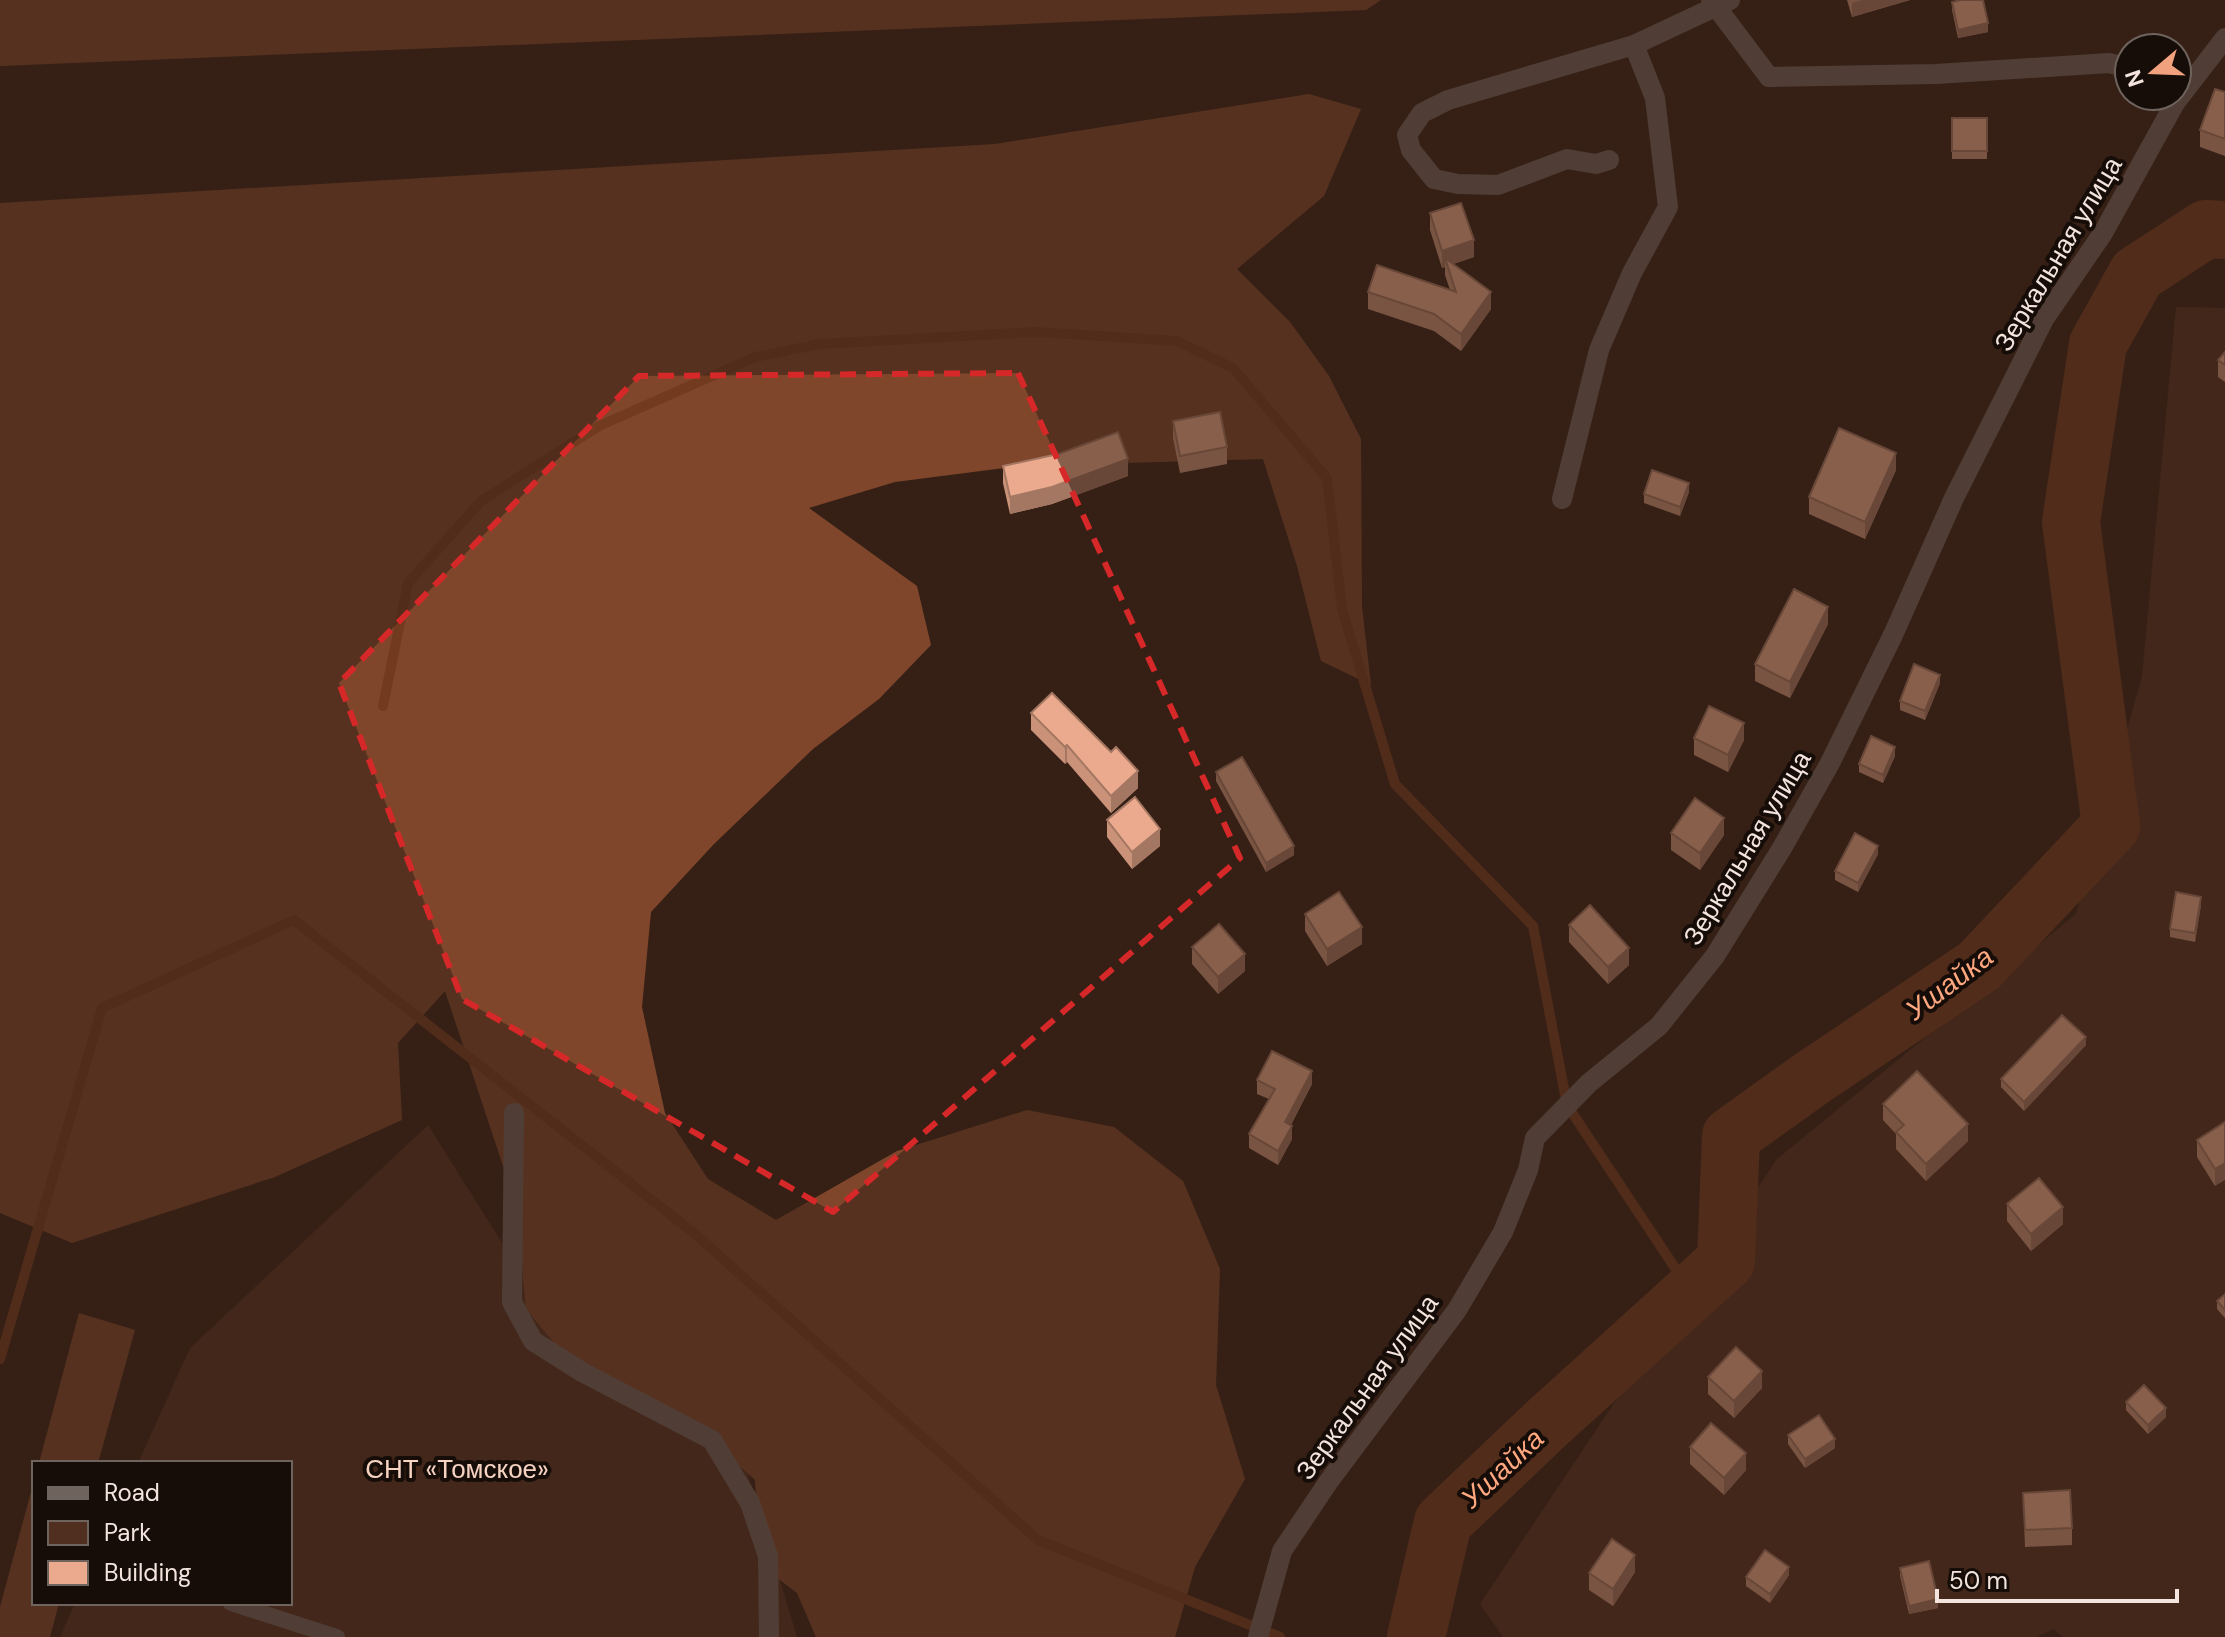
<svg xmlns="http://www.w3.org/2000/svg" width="2225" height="1637" viewBox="0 0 2225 1637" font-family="'DM Sans',sans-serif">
<rect width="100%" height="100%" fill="#362016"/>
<g fill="#502f20">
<path d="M2176,307L2225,308V1637H2063L2054,1629L2036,1637H1503L1480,1604L1777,1159L2076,914L2142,676Z"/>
<path d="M428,1125L565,1343L733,1424L797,1637H60L75,1603H290V1463H138L190,1348Z"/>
</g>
<g fill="#7f462b">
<path d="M0,0H1381L1366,10L0,66Z"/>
<path d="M1309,94L1361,109L1324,196L1237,269L1290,322L1329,376L1361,439L1362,607L1371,685L1321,661L1297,566L1263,459L1020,466L895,482L809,508L917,586L931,645L879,699L813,749L714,844L651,912L642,1007L665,1113L708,1179L776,1220L897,1151L1027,1110L1114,1127L1183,1181L1220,1269L1216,1385L1245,1479L1195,1567L1175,1637H816L797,1593L760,1565L755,1480L703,1433L563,1354L526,1309L516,1205L445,991L398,1043L402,1120L275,1177L72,1243L0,1213V203L995,144Z"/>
<path d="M79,1313L135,1330L98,1463H39Z"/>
<path d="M34,1481V1603H59L50,1637H0V1607Z"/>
</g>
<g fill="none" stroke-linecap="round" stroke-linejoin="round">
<g stroke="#723b20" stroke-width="10">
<path d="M383,706L408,583L481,501L599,426L755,357L820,344L1036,332L1177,341L1233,368L1327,478L1342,609L1395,784L1533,926L1567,1105L1691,1292"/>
<path d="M0,1359L102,1008L294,920L694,1233L1038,1540L1280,1637"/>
</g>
<path stroke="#723b20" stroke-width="58" d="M1416,1637L1443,1522L1546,1424L1726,1261L1731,1136L1815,1076L1979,966L2111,826L2071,522L2098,344L2137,274L2206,229L2225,230"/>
<path stroke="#6f635e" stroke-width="16" d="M231,1603L337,1637"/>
<g stroke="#6f635e" stroke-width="20">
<path d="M1711,0L1769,77L1936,74L2109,63L2129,68"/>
<path d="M1609,160L1596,164L1567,159L1498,185L1458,184L1434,179L1411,150L1407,135L1422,113L1448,100L1634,45L1730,0"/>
<path d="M1562,499L1599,350L1632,273L1668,207L1655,98L1634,45"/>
<path d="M514,1113L512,1302L533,1341L582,1372L712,1440L750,1503L768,1556L769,1637"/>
<path d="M1258,1637L1282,1551L1329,1481L1457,1310L1503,1232L1528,1170L1535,1138L1589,1083L1659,1026L1715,956L1782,848L1830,763L1893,635L1954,498L2044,319L2103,233L2175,103L2225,38"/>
</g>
</g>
<g fill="#ca9279">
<path d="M1847,0H1910L1852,17Z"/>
<path d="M1952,2L1988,32L1958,38L1952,10Z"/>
<path d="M2225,92V156L2200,147V130Z"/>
<rect x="1952" y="118" width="35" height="41"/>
<path d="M1430,213L1474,257L1453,264L1491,309L1461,351L1434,331L1368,309V292L1450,290L1445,275V267L1442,268L1430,230Z"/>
<path d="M2225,352V382L2218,377V360Z"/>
<path d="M1173,421L1227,447V464L1180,473L1173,438Z"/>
<path d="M1003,466L1128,476L1052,504L1010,514L1003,483Z"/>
<path d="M1896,470L1865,539L1809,514V497Z"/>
<path d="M1689,492L1680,516L1644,503V494Z"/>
<path d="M1828,624L1790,698L1755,681V664Z"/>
<path d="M1940,683L1925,720L1900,710V701Z"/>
<path d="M1031,713L1138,788L1111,813L1067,762L1065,764L1031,730Z"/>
<path d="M1694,738L1744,740L1728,772L1694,755Z"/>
<path d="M1895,756L1883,783L1859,772V764Z"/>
<path d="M1216,772L1294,855L1266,872L1216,781Z"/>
<path d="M1107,820L1160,846L1132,869L1107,837Z"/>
<path d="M1671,833L1724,835L1700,870L1671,850Z"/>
<path d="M1878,854L1858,892L1835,880V871Z"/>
<path d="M2201,905L2195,942L2170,937V929Z"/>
<path d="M1305,914L1362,944L1327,966L1305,931Z"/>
<path d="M1569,925L1629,965L1608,984L1569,942Z"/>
<path d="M1192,947L1245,971L1218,994L1192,964Z"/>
<path d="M2086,1045L2024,1111L2001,1087V1079Z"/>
<path d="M1257,1080L1312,1084L1291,1125L1292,1139L1278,1165L1249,1148V1134L1269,1099L1257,1094Z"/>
<path d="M1883,1104L1968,1141L1926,1181L1896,1149V1134L1883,1120Z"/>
<path d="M2225,1122L2215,1186L2197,1157V1140Z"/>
<path d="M2007,1204L2063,1224L2031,1251L2007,1221Z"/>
<path d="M2225,1294V1318L2217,1309V1301Z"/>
<path d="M1708,1377L1762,1388L1734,1418L1708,1394Z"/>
<path d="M2126,1402L2166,1417L2148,1434L2126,1410Z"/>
<path d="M1788,1435L1835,1448L1805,1468L1788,1444Z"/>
<path d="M1690,1447L1746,1470L1724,1495L1690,1464Z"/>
<path d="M2023,1493L2072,1528V1545L2025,1547Z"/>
<path d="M1900,1568L1938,1608L1909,1614L1900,1576Z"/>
<path d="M1635,1572L1613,1606L1589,1590V1573Z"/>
<path d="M1789,1575L1770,1603L1746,1586V1577Z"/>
</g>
<g fill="#a47763">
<path d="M1862,0H1910L1852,17V3Z"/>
<path d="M1988,23V32L1958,38V30Z"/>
<path d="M1474,240V257L1448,266L1445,258V267L1442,268V251Z"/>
<path d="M1491,292V309L1461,351V334Z"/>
<path d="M1896,453V470L1865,539V522Z"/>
<path d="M1128,459V476L1052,504L1010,514V497Z"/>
<path d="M1689,483V492L1680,516V507Z"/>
<path d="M1828,607V624L1790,698V682Z"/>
<path d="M1940,675V683L1925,720V711Z"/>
<path d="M1744,723V740L1728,772V755Z"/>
<path d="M1067,745V762L1065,764V747Z"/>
<path d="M1895,747V756L1883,783V775Z"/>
<path d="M1138,771V788L1111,813V796Z"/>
<path d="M1724,818V835L1700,870V853Z"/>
<path d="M1160,829V846L1132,869V852Z"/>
<path d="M1294,846V855L1266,872V863Z"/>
<path d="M1878,846V854L1858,892V883Z"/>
<path d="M2201,897V905L2195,942V933Z"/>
<path d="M1362,927V944L1327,966V949Z"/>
<path d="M1629,948V965L1608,984V967Z"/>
<path d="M1245,954V971L1218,994V977Z"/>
<path d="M2086,1037V1045L2024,1111V1102Z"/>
<path d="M1312,1071V1084L1285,1135V1122Z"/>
<path d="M1968,1124V1141L1926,1181V1164Z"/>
<path d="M1292,1126V1139L1278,1165V1151Z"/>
<path d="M2225,1163V1180L2215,1186V1169Z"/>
<path d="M2063,1207V1224L2031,1251V1234Z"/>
<path d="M1762,1371V1388L1734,1418V1401Z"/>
<path d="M2166,1408V1417L2148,1434V1425Z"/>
<path d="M1835,1439V1448L1805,1468V1459Z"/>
<path d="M1746,1453V1470L1724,1495V1478Z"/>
<path d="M1635,1555V1572L1613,1606V1589Z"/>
<path d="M1789,1567V1575L1770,1603V1594Z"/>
<path d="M1938,1599V1608L1909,1614V1606Z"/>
</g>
<g fill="#ebaa8d" stroke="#a47763" stroke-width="2">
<path d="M1961,0H1983L1988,23L1958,30L1952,2Z"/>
<path d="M2215,89L2225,92V139L2200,130Z"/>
<rect x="1952" y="118" width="35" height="33"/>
<path d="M1461,203L1474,240L1442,251L1430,213Z"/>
<path d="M1445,258L1491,292L1461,334L1434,314L1368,292L1377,265L1456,292Z"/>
<path d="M2225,352V365L2218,360Z"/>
<path d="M1220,412L1227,447L1180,456L1173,421Z"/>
<path d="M1839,428L1896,453L1865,522L1809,497Z"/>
<path d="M1118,432L1128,459L1052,487L1010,497L1003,466L1058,454Z"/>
<path d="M1652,470L1689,483L1680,507L1644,494Z"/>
<path d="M1794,589L1828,607L1790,682L1755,664Z"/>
<path d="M1914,664L1940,675L1925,711L1900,701Z"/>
<path d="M1052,693L1111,752L1116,747L1138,771L1111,796L1067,745L1065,747L1031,713Z"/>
<path d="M1709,706L1744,723L1728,755L1694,738Z"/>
<path d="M1871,736L1895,747L1883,775L1859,764Z"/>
<path d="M1242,757L1294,846L1266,863L1216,772Z"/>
<path d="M1135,797L1160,829L1132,852L1107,820Z"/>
<path d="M1695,798L1724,818L1700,853L1671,833Z"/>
<path d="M1855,833L1878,846L1858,883L1835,871Z"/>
<path d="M1339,892L1362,927L1327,949L1305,914Z"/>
<path d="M2176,892L2201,897L2195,933L2170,929Z"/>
<path d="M1590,905L1629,948L1608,967L1569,925Z"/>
<path d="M1219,924L1245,954L1218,977L1192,947Z"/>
<path d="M2062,1015L2086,1037L2024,1102L2001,1079Z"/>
<path d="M1272,1051L1312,1071L1285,1122L1292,1126L1278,1151L1249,1134L1275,1089L1257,1080Z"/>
<path d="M1917,1071L1968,1124L1926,1164L1896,1132L1904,1125L1883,1104Z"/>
<path d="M2225,1122V1163L2215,1169L2197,1140Z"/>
<path d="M2039,1178L2063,1207L2031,1234L2007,1204Z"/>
<path d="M2225,1294V1310L2217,1301Z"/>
<path d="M1736,1347L1762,1371L1734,1401L1708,1377Z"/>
<path d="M2144,1385L2166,1408L2148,1425L2126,1402Z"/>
<path d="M1819,1415L1835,1439L1805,1459L1788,1435Z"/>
<path d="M1711,1423L1746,1453L1724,1478L1690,1447Z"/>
<path d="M2070,1490L2072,1528L2025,1530L2023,1493Z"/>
<path d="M1612,1539L1635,1555L1613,1589L1589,1573Z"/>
<path d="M1765,1550L1789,1567L1770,1594L1746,1577Z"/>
<path d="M1929,1561L1938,1599L1909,1606L1900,1568Z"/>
</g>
<path d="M0 0H2225V1637H0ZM1018,373L1240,858L833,1212L462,999L339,683L639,376Z" fill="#362016" fill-opacity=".55" fill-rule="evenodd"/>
<path fill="none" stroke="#d62828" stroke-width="6" stroke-dasharray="16 10" stroke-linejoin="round" d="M1018,373L1240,858L833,1212L462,999L339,683L639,376Z"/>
<g text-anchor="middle" stroke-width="8" stroke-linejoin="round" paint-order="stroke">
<g font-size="26" fill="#f3e4dd" stroke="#160d08">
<text transform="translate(2058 254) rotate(-59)" y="9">Зеркальная улица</text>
<text transform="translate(1747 848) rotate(-59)" y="9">Зеркальная улица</text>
<text transform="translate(1367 1387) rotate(-54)" y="9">Зеркальная улица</text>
</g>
<g font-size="26" fill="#f7d3c2" stroke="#160d08">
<text x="457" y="1478">СНТ «Томское»</text>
</g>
<g font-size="28" font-style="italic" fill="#ffa77f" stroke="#160d08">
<text transform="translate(1949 983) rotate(-37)" y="10">Ушайка</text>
<text transform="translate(1502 1468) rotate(-43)" y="10">Ушайка</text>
</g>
</g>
<rect x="32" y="1461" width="260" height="144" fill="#160d08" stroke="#6e635d" stroke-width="2"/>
<rect x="48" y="1487" width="40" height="12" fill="#6f635e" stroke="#6e635d" stroke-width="2"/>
<text x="104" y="1501" font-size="24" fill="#f3e4dd">Road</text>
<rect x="48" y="1521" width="40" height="24" fill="#502f20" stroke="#6e635d" stroke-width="2"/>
<text x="104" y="1541" font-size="24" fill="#f3e4dd">Park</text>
<rect x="48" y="1561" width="40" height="24" fill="#ebaa8d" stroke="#6e635d" stroke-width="2"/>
<text x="104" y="1581" font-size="24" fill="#f3e4dd">Building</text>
<g transform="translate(2153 72) rotate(251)"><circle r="38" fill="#160d08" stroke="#6e635d" stroke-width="2"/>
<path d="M0-6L14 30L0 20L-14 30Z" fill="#f1a17d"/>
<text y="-12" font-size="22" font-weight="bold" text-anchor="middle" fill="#f3e4dd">N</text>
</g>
<path d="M1937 1589v12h240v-12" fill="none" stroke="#f3e4dd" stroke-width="4"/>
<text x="1949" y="1589" font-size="24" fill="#f3e4dd" stroke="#160d08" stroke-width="6" paint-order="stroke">50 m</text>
</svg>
